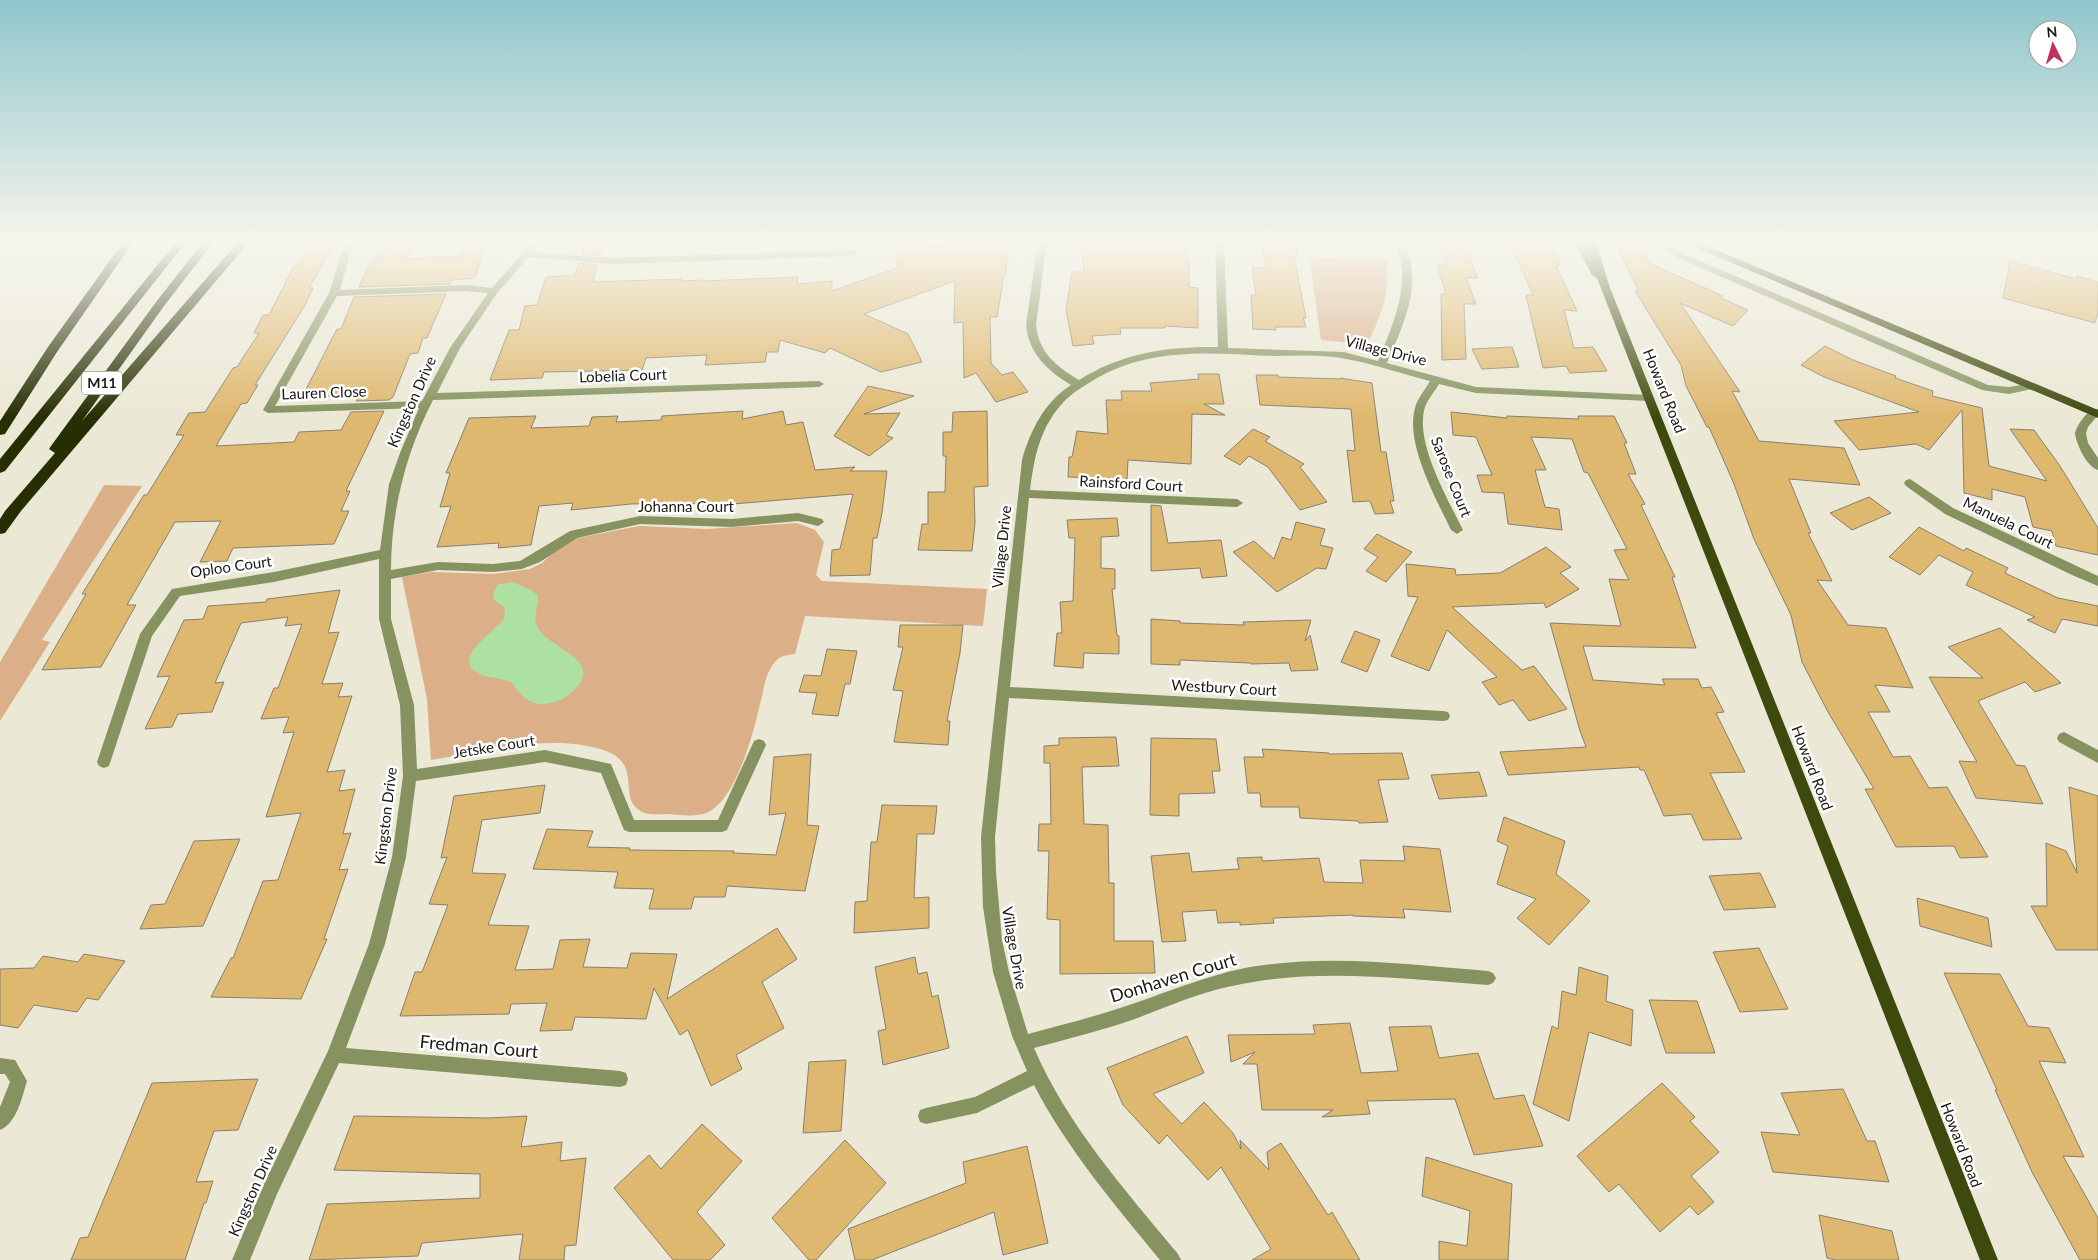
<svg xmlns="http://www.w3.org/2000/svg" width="2098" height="1260" viewBox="0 0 2098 1260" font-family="Lato,sans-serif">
<rect width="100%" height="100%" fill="#ebe8d5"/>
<g fill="#dbaf88">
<path d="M1309,257L1386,260C1391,290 1382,313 1369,340L1360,344L1321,340Z"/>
<path d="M104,485L142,486L42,640L50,642L0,721V662Z"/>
<path d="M797,523L815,530L824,542L816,575L822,581L987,589L983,626L805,616L795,654C788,655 780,655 775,662C765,673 764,690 760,704C753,734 736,801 706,813C695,817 681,815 669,814C660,814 647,816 639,810C617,795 645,762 600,749C548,734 483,751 431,760L427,699L402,577L431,572L493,574L530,569L542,563L556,550L573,539L639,526L706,529Z"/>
</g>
<path fill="#ade1a1" d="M513,582L533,591L538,596C539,608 531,618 539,630C551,648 606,662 573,691C565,699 553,704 541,704C526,703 520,693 511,682C501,677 488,679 478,673C450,658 497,630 504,619L505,608L494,600L493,592L499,584Z"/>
<g fill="#dfb86f" stroke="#887f6e">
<path d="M586,241H603L600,255L582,254Z"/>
<path d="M967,241H1007L1006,275H1004L997,317H990L991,363L1002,375L1013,372L1028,392L996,402L976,373L964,378L963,322L954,323L955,281L864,314L908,334L922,362L881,372L830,348L825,353L780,340L778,352H767L765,362L705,365L707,355L646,358L642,370L544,372L542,378L490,380L509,330H519L525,306L537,305L546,277L575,275L579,263L597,265L593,282L682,279L681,281L705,280L704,281L798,277L797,284L832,281V291L897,268L898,247L967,245Z"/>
<path d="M1081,241H1114V244L1157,247L1158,241H1188L1186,260H1189V287L1198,288V328L1165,326V328H1120L1121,334L1092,336L1094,344L1073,346L1066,310L1072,272H1084Z"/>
<path d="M1260,241H1294L1298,257H1294L1306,318H1303L1306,327H1275L1276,330L1253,329L1251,295H1256L1252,268H1267Z"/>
<path d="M1438,241H1457L1465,254H1469L1477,278H1466L1476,304H1464L1466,359L1442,360L1441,294H1446L1437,265H1446Z"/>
<path d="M1509,241H1549L1561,265L1556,266L1577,311L1564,310L1574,348L1593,347L1607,371L1570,373L1566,366L1543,368L1526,295H1533Z"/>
<path d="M1614,241H1638L1651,264L1723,296L1721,298L1748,310L1733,326L1680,303L1740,392L1732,391L1759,441L1844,448L1860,485L1789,479L1811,533H1808L1832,581L1817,580L1848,625L1886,628L1913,688L1875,685L1890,712H1868L1893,757L1910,756L1929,788L1947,787L1988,857L1960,858L1954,846L1896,847L1865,789H1874L1828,712L1802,662L1791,615L1754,539L1734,484L1709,427H1707L1686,386L1681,365L1635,291H1639Z"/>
<path d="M334,244L309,288H313L304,307L255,385H258L247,403L241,404L216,446L294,442L299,432L341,430L351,412L384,411L346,491H350L341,511H349L334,544L233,548L227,561L200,562L221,521L175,522L127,605H136L101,667L42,670L86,594H82L144,495H147L184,435H176L189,413L205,412L233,368L237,367L259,333H254L263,315H269L294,266H297L310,245Z"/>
<path d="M486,244L475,278L452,280L450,284L359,287L368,267H370L376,256H382L387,247L413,246L406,259L460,256L465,245Z"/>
<path d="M2010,261L2077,279V276L2098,282V311L2095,323L2003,298Z"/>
<path d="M446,294L427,338H423L418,353L410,354L393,397L389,400L356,401L359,397H354L355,395L302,397L337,329H341L354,297Z"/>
<path d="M1825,346L1853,360L1896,376L1895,378L1933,391L1932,396L1982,408L1989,466L2047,481L2010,429L2034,430L2060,466L2098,528V555L2056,546L2052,531L2033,527L2025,497L1992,489V500L1964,493L1962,410L1929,450L1916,444L1859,450L1834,421L1919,412L1824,377L1801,365Z"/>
<path d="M1512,347L1519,367L1482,369L1472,349Z"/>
<path d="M1198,374H1219L1224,404H1204L1225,415L1192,414L1191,464L1128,460L1127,479L1068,477L1069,457H1072L1077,431L1108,434L1106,400H1122L1121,391H1152L1150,383L1199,379Z"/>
<path d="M1256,375H1278V377L1340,379V378L1372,383L1381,452H1386L1394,501H1390L1394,513L1375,514L1370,501L1353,502L1347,450L1355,451L1351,409L1260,405Z"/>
<path d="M868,386L914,396L864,414L900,413L886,435L893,438L869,456L834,436Z"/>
<path d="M743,411L742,419L783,411L786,425L803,422L815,470L855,467L850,471H887L882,513L877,538H873L870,575L830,576L832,550L840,549L853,494L721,505L722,502L673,505V503L631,504L571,510L573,503L539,506L531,545L498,548L499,543L437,547L451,506L440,507L450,473H446L469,418L536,416L531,428L589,426L592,417L618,416L616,422L661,420L662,416Z"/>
<path d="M987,411L988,486L974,487L975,523L972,551L918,550L922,524H928V492H945L946,456H943V432H952L953,412Z"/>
<path d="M1451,412L1507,418V416L1579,419L1578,416H1614L1627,443H1624L1636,474H1628L1645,504L1641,505L1675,577H1672L1696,648L1583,646L1593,680L1665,685L1662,679H1698L1702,688L1711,687L1724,712L1716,713L1745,772L1710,773L1742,839L1703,840L1691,814L1664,816L1644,770H1640L1639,767L1508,775L1500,752L1586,747L1580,731L1550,623L1621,626L1609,579L1629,580L1614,550L1627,549L1588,473L1584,472L1572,439L1531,437L1546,470H1535L1545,507L1559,509L1562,530L1508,524L1504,493L1482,492L1477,475H1492L1476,437L1453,435Z"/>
<path d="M1253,429L1270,437L1265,441L1304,464L1300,467L1327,502L1300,510L1268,467L1249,456L1240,465L1224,456Z"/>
<path d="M1869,497L1891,513L1852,530L1830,513Z"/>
<path d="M1151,505L1161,506L1168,543L1221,540L1227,576L1202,578L1200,568L1151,571Z"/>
<path d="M1117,518L1119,536L1101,537V568L1115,569V589H1112L1117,635L1119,636V654L1084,653L1083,668L1054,666L1057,633H1062L1060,602L1073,601L1075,538H1069L1067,520Z"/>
<path d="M1296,522L1325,529L1320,545L1333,548L1326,569L1317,568L1277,592L1233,552L1254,541L1274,559L1282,537L1291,540Z"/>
<path d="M1919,527L1964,551L1966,548L2008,568L2005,573L2058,598L2098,606V626L2062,619L2055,633L2027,620L2035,617L1966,585L1973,572L1939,555L1920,575L1889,557Z"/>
<path d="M1377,534L1412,552L1386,582L1366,571L1378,557L1364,549Z"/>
<path d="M1546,547L1571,567L1560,573L1579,589L1546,608L1544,603L1452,607L1522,670L1534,666L1567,709L1529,721L1513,700L1499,705L1482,682L1497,677L1447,630L1429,671L1391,656L1418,597L1408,596L1406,564L1455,569L1456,575L1500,573Z"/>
<path d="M340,590L328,633L339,632L322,684L343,683L338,697L352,696L327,772L345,770L339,791L355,789L343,834L351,833L339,870L348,869L324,939H327L301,999L211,997L231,958H233L263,881L278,880L301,813L266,817L294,732L283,733L289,717L261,719L274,688H278L302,624L285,626L288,617L241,623L215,683L224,682L212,712L178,714L172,727L145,729L170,676L157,677L184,620L203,619L208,606L266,602L267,599Z"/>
<path d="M1151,619L1180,621V623L1244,625L1243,622L1311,620L1305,641L1310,635L1318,670L1291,671L1289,663L1251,664L1250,663L1180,660V665L1151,664Z"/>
<path d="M900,625H963L960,653L947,721H950L948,745L894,742L903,691L893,690L903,647H898Z"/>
<path d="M2000,628L2061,683L2035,692L2025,682L1978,701L2016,765L2025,766L2043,804L1976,798L1959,761L1977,762L1929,677L1983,678L1948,647Z"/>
<path d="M1355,631L1380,640L1367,672L1341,662Z"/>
<path d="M827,649L857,651L850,684H845L838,716L812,714L817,693L799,692L804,675L821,676Z"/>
<path d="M1116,737L1119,766L1082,767L1084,824L1108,825L1109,883H1114V941H1153L1155,973L1060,974V920L1047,919L1049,851H1038L1039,824H1051L1050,763H1044V746L1059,745V738Z"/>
<path d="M1151,738L1216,739L1220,771H1212L1215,793L1179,794V816L1150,815Z"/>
<path d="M1262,749L1329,753V754L1402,753L1409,779L1378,780L1388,822L1359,823L1358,821L1300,818L1299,807H1261L1260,793H1248L1244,757H1264Z"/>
<path d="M811,754L807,825L819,826L805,891L727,886L725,897H694L691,909H649L654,889L614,888L618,872L533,869L547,829L593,831L587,847L630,848L629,850L734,851L733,853L776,855L786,813L769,815L774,757Z"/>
<path d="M1479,772L1487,796L1439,799L1431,775Z"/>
<path d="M545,785L540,813L482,820L472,873L506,874L488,925L529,926L515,970L553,969L560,940L590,939L583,967L627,968L631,953L677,954L667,999L777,928L797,959L762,982L784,1028L736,1055L742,1069L711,1086L688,1030L680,1035L654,988L646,1019L575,1017L572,1030L540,1031L547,1003L511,1004L509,1014L400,1016L415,972H422L448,905L429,904L447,857L441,858L454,796Z"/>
<path d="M2069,787L2098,796V950H2056L2031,906H2047L2046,843L2066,851L2077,873Z"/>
<path d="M882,805L937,806L934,834H917L914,898L929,897V928L854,933L855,902L867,901L871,842H877Z"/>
<path d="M1504,817L1565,841L1556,874L1590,901L1549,945L1517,918L1536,899L1497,884L1508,846L1497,841Z"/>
<path d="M240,839L203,926L140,929L151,905L165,904L194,841Z"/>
<path d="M1403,846L1440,849L1451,912L1403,909L1405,918L1353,916V915L1273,918L1274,923L1240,925V922L1218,923L1216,910L1182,912L1186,941L1162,942L1151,856L1189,853L1192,872L1239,869L1237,858L1262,857V861L1319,858L1324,882L1363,883L1360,860L1405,861Z"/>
<path d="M1760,873L1776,907L1724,910L1709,876Z"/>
<path d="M1917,898L1988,918L1992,947L1920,926Z"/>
<path d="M1759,948L1788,1009L1740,1012L1713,952Z"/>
<path d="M84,954L125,961L98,1000L87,998L77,1012L34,1005L18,1028L0,1025V969L34,968L43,956L78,962Z"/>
<path d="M915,957L918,974L927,972L932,997L938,995L949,1048L883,1065L878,1031L886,1029L875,967Z"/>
<path d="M1579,967L1608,976L1606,1001L1633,1010L1631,1046L1589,1032L1569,1121L1533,1104L1552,1026L1558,1029L1562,991L1576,995Z"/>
<path d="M1944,973L2000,974L2028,1026L2049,1028L2066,1063L2039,1061L2084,1157L2063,1156L2098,1218V1260H2080L2032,1172L1995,1090H1997Z"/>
<path d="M1649,1000L1697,1001L1715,1053H1666Z"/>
<path d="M1350,1023L1361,1073L1398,1071L1389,1027L1431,1026L1439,1058L1478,1053L1494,1099L1524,1095L1543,1146L1474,1155L1455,1099L1367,1101L1370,1114L1322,1117L1333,1110H1262L1257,1064H1243L1255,1052L1231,1062L1228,1035L1315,1034L1313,1025Z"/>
<path d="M1187,1036L1204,1073L1153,1094L1182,1124L1204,1102L1233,1133L1241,1149L1240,1140L1269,1170L1267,1152L1281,1143L1328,1215L1332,1212L1360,1260H1252L1271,1249L1221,1167L1208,1180L1167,1135L1159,1144L1123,1105L1107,1068Z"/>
<path d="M846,1060L841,1131L803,1133L809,1062Z"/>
<path d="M258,1079L238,1130L214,1131L196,1182L213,1181L206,1203H204L185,1260H71L80,1238L88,1237L152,1083Z"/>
<path d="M1662,1083L1695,1117L1690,1121L1719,1152L1691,1176L1714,1202L1698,1215L1690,1206L1660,1232L1619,1184L1609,1192L1577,1156Z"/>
<path d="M1843,1089L1867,1141H1875L1889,1182L1773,1172L1761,1132L1800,1135L1781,1093Z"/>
<path d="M354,1116L490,1118L527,1116L521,1147L562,1142L560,1161L586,1158L576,1245L565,1246L564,1260H519L523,1234L422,1243L418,1256L309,1260L327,1204L480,1198V1174L334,1170Z"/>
<path d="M702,1124L742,1161L697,1212L725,1245L710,1260H673L614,1188L649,1155L661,1169Z"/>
<path d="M845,1140L886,1183L816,1260H809L772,1218Z"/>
<path d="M1027,1146L1048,1243L1003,1255L994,1212L872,1260H855L848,1229L966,1183L963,1162Z"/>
<path d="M1426,1157L1512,1184L1508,1260H1439V1241L1467,1246L1470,1211L1422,1196Z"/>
<path d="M1819,1215L1892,1231L1899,1260H1835L1827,1258Z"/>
</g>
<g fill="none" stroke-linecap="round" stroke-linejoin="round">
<g fill="#869360" fill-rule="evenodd">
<path d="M533,241H543L533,252L611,258L854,250L859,253L854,256L611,264L529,257L497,293L460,348L437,393L819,381L824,384L819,387L433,400C406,452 391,511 391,570L438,562L493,564L520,561L570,531L640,516L732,519L798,513L822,519L824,522L818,526L798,521L732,527L640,524L577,538L540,562L522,569L493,572L438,570L391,579V619L414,705L417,769L545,750L611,764L634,820H718L754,741L759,739L764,741L766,745L727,830L722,832H629L624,830L601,773L545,762L416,781L406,857L385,944L346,1048L620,1071L626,1073L628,1079L626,1085L620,1087L339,1063L277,1194L250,1260H232L265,1182L328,1051L369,944L392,857L403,776L400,705L379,619V559L274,582L180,596L152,636L109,766L104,768L99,766L97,762L140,634L172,589L274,572L380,550L389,484L400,453L419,408L268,413L263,410L329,293L344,245L347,244L352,247L340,290L466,285L492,288ZM466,291L488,293L450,348L422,401L275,406L337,296Z"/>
<path d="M1038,241H1047L1036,325C1039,353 1056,366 1079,380C1121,353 1168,346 1218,347L1215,241H1224L1228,348L1344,352L1378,361C1392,327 1416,275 1392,241H1401C1427,277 1402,328 1387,363L1476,387L1649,395L1654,398L1649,401L1476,393L1439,384C1435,391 1428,399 1425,407C1414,442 1448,499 1463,530L1457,534L1451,530C1436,498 1405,444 1415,408C1417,399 1425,390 1430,381C1402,374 1374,364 1346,359C1323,354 1297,356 1274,356C1209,353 1146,346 1089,383C1079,389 1068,396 1060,406C1039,431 1034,459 1030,490L1237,499L1243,503L1237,507L1029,498L1010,687L1443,711L1448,712L1450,716L1448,720L1443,721L1009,698L995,837L996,872L1002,940L1009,972L1028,1034C1061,1025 1094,1017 1126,1006C1172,991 1216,971 1264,965C1339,955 1414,965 1488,971L1493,973L1496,978L1493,983L1488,985C1403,979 1316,967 1232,986C1197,993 1165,1008 1132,1020C1100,1031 1067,1039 1034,1048C1067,1125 1125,1190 1178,1254L1181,1260H1160C1115,1205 1067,1149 1034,1085L977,1113L926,1124L920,1122L918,1116L920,1110L926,1108L975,1097L1027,1071L1012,1036L993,972L983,907L981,837L1022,460C1030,431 1045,401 1071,385C1047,370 1029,354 1026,325Z"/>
<path d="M1665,241H1674L1675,247L1684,254L1988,385L2009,387L2032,383L2037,386L2036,388L2009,394L1982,390L1678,258L1667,250Z"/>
<path d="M2095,409H2098V415L2088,427L2086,433L2088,443L2098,458V470C2087,467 2076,444 2075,433C2078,423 2086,412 2095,409Z"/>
<path d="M1910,479L1953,508L2098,576V586L2072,575L1945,514L1906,486L1904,483L1906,480Z"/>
<path d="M2064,732L2098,750V763L2059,742L2057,738L2059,734Z"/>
<path d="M0,1058L15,1060L27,1081C22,1097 17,1123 0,1130V1107L10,1082L5,1074H0Z"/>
</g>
<g fill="#3d490d" fill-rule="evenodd">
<path d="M1574,241H1583L1590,253L1586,241H1596L1610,288L1998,1260H1980L1597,278L1592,275Z"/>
<path d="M1684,241H1695L2098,410V418L1685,243Z"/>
</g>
<g fill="#262f03" fill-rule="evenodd">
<path d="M124,241H134L57,352L5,434L0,435V421L48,347Z"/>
<path d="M177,241H187L5,471L0,473V459Z"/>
<path d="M204,241H214L164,306L82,421L239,241H250L21,511L5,533L0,534V519L5,511L55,453L49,449L51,446L156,302Z"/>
</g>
</g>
<linearGradient id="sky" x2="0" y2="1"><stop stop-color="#90c6cc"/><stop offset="0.58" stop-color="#f6f5ec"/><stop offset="1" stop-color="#f6f5ec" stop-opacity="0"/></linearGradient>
<rect width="2098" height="417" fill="url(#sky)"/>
<g text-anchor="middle" stroke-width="5" stroke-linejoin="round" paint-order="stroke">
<rect fill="#fff" stroke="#5f5e59" stroke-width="1" x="82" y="371.5" width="40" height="23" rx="4"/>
<g font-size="14" font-weight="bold" fill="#1a1912">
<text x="102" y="388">M11</text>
</g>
<g font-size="15" fill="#1a1912" stroke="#fff">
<text transform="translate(1386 351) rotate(14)" y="5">Village Drive</text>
<text transform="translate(623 376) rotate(-2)" y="5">Lobelia Court</text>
<text transform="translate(1664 391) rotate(68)" y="5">Howard Road</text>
<text transform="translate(324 393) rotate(-2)" y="5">Lauren Close</text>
<text transform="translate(412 402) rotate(-66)" y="5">Kingston Drive</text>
<text transform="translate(1451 477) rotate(68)" y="5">Sarose Court</text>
<text transform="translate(1131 484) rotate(3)" y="5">Rainsford Court</text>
<text x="686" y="512">Johanna Court</text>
<text transform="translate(2008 523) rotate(26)" y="5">Manuela Court</text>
<text transform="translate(1002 547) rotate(-84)" y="5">Village Drive</text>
<text transform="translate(231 567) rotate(-8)" y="5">Oploo Court</text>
<text transform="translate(1224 688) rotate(3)" y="5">Westbury Court</text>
<text transform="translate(494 747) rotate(-9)" y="5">Jetske Court</text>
<text transform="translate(1812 768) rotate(69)" y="5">Howard Road</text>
<text transform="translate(386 816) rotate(-83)" y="5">Kingston Drive</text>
<text transform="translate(1014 948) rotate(80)" y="5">Village Drive</text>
<text transform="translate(1961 1145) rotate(69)" y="5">Howard Road</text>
<text transform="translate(253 1191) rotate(-66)" y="5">Kingston Drive</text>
</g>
<g font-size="18" fill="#1a1912" stroke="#fff">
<text transform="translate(1173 978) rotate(-17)" y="6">Donhaven Court</text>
<text transform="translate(479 1047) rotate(5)" y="6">Fredman Court</text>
</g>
</g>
<g transform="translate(2053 45) rotate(355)"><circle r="24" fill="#ffffff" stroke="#a3a3a0"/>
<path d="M0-4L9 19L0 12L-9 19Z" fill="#bf315f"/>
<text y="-8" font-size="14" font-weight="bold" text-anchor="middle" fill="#1a1912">N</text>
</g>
</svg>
